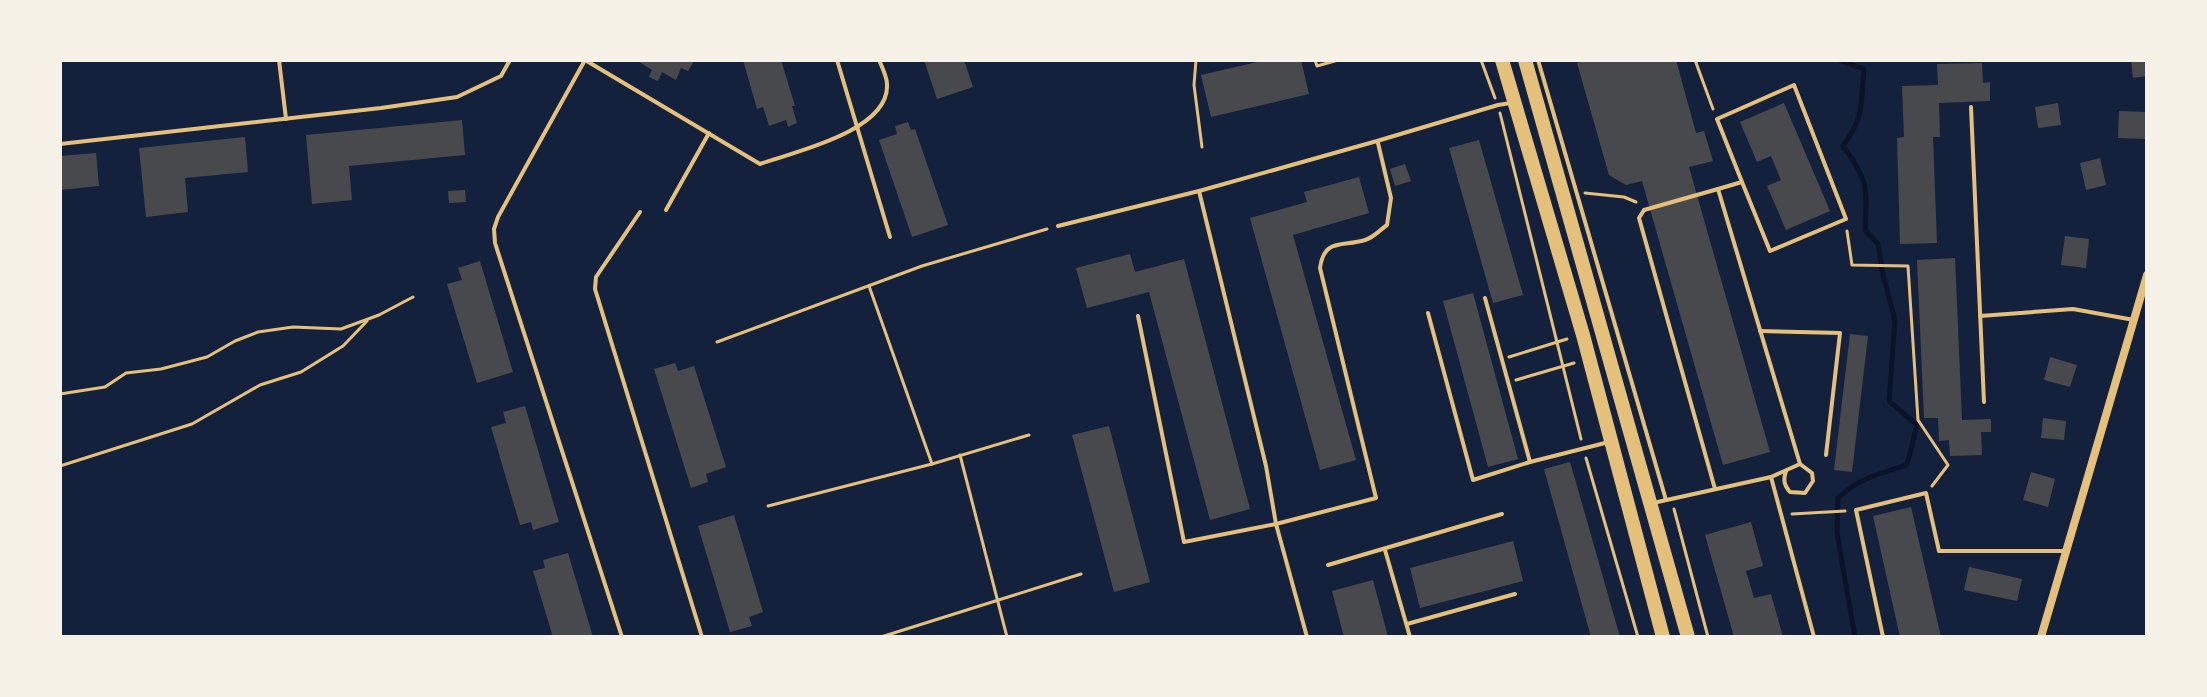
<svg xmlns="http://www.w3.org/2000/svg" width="2207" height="697" viewBox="0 0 2207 697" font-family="'Noto Serif',serif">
<rect width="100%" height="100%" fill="#14213d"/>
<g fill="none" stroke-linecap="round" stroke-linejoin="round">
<path stroke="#0b132b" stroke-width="5" d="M1839,60L1864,69C1861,103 1864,118 1843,146C1869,181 1867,188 1865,230L1878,244L1883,275L1895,320L1889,401L1917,425L1907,465C1881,473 1857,479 1838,498L1837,533L1855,637"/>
</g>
<g fill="#48494c">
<path d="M636,60H692L694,61L688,71L681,68L676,80L662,72L658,81L649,77L652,70Z"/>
<path d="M743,60H781L795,106H792L797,123L788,127L786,120L769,126L763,107L757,109Z"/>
<path d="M924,60H964L973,87L937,99Z"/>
<path d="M1266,60H1301L1309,94L1211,117L1201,75Z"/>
<path d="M1586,60H1676L1696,133L1704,131L1713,161L1689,167L1770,452L1723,465L1642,181L1626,185L1609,175L1577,63Z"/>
<path d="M2131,60H2147V76L2133,78Z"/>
<path d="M1982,63L1983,83L1990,82V101L1939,103L1940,137H1933L1937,243L1900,244L1897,138L1904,137L1902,86L1938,85L1937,64Z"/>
<path d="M1784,103L1830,211L1786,230L1767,186L1781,180L1771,156L1757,162L1740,122Z"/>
<path d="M2058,103L2061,125L2038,128L2035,107Z"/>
<path d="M2119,111L2147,112L2146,139L2118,138Z"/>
<path d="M462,120L465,155L349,166L352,200L312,204L306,135Z"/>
<path d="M908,122L911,130L915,129L948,225L912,237L879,140L897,134L895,126Z"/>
<path d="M245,137L248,172L185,178L188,212L146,217L139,148Z"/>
<path d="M1479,140L1523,295L1493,303L1449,148Z"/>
<path d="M96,153L99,186L60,190V156Z"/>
<path d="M2100,158L2106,185L2086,190L2080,163Z"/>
<path d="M1405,164L1411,181L1395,186L1390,169Z"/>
<path d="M1359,177L1369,213L1293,235L1356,460L1320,470L1250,218L1307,202L1304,192Z"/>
<path d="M465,190L466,202L449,203L448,191Z"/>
<path d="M2065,236L2089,239L2086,268L2061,265Z"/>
<path d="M1130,254L1135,272L1184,259L1250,509L1210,520L1149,292L1087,308L1076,268Z"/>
<path d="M1955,258L1962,420L1991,419V432H1981L1982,455L1950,456L1949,440L1939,441L1938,418H1924L1917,260Z"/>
<path d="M480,261L513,372L477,383L447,284L462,280L458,268Z"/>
<path d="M1473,293L1518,459L1488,467L1443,301Z"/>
<path d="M1850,334L1868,336L1852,472L1834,470Z"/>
<path d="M2050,357L2077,365L2070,387L2044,380Z"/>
<path d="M675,363L678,371L694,366L726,467L706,474L708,482L691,488L654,369Z"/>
<path d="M525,406L559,522L533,530L531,522L520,525L491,427L506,423L503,412Z"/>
<path d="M2043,418L2066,421L2064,440L2041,438Z"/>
<path d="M1109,426L1150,582L1114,592L1072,435Z"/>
<path d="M1570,462L1577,486L1620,637H1591L1544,469Z"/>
<path d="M2031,472L2055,479L2048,507L2023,500Z"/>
<path d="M1911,507L1941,637H1900L1873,516Z"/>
<path d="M734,515L763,612L749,617L752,626L730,632L698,526Z"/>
<path d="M1751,522L1763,566L1746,571L1754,598L1771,594L1783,637H1734L1705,535Z"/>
<path d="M1513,541L1523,581L1420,608L1410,568Z"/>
<path d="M568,553L593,637H553L533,571L545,568L543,560Z"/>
<path d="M1969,567L2022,579L2017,601L1964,590Z"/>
<path d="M1373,580L1388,637H1344L1332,591Z"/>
</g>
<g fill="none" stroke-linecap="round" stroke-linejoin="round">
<g stroke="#e5c07b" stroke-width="3">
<path d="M1196,60L1194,85L1202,147"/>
<path d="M1315,60L1317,66L1338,60"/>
<path d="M1481,60L1495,98"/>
<path d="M1695,60L1713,109"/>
<path d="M1500,113L1581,439"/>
<path d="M1585,193L1624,197L1636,202"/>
<path d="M1847,231L1852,265L1908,266L1918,420L1948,465L1932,486"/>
<path d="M717,342L922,266L1047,229"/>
<path d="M1509,357L1567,339"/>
<path d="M1516,380L1574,363"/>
<path d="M60,394L105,387L126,373L161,369L207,357L235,341L258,332L293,327L341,329L379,315L413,297"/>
<path d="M960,455L1007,637"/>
<path d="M1586,458L1638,637"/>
<path d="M932,464L1029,435"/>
<path d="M60,466L192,424L260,385L301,372L343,346L367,321"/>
<path d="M768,506L932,464L869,286"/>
<path d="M1674,509L1708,637"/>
<path d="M1792,514L1845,511"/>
<path d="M881,637L1081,574"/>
</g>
<g stroke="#e5c07b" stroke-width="4">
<path d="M279,60L286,119"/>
<path d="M585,60L498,217L494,229L495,243L622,637"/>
<path d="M585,60L760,164C794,152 890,131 887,84C887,77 882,67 879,60"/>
<path d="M837,60L890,237"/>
<path d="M1538,60L1666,500"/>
<path d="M1971,107L1984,402"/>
<path d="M60,144L381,108L457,97L501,76L510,60"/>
<path d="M1718,189L1742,182L1717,119L1794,85L1846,219L1770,251L1742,182"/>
<path d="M666,210L709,133"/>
<path d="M640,212L596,277L595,289L702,637"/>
<path d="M1058,226L1199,191"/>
<path d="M1485,298L1530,462L1609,442"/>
<path d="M1428,313L1473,480L1530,462"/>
<path d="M1138,316L1184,542L1276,524L1266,466L1199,191L1377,141L1498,105L1511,103"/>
<path d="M1980,316L2073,309L2134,320"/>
<path d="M1760,331L1840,333L1826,455"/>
<path d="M1786,471C1783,480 1784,485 1790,492L1805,493L1813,481L1812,473L1800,464"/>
<path d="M1771,477L1814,637"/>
<path d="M1653,503L1771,477L1800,464L1718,189L1644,210L1639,218L1715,489"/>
<path d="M1385,550L1410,637"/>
<path d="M1328,565L1502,514"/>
<path d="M1407,624L1515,594"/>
<path d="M1307,637L1276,524L1376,498L1320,268C1324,238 1342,247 1365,240C1373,238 1380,230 1387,225L1391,198L1378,143"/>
<path d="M1883,637L1856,510L1926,493L1939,551H2064"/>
</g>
<path stroke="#e5c07b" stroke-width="8" d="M2041,637L2147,275"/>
<g stroke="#e5c07b" stroke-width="14">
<path d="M1502,60L1583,335L1663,637"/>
<path d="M1525,60L1688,637"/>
</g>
</g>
<rect width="2207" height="697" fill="none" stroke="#f6f1e7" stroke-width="124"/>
</svg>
